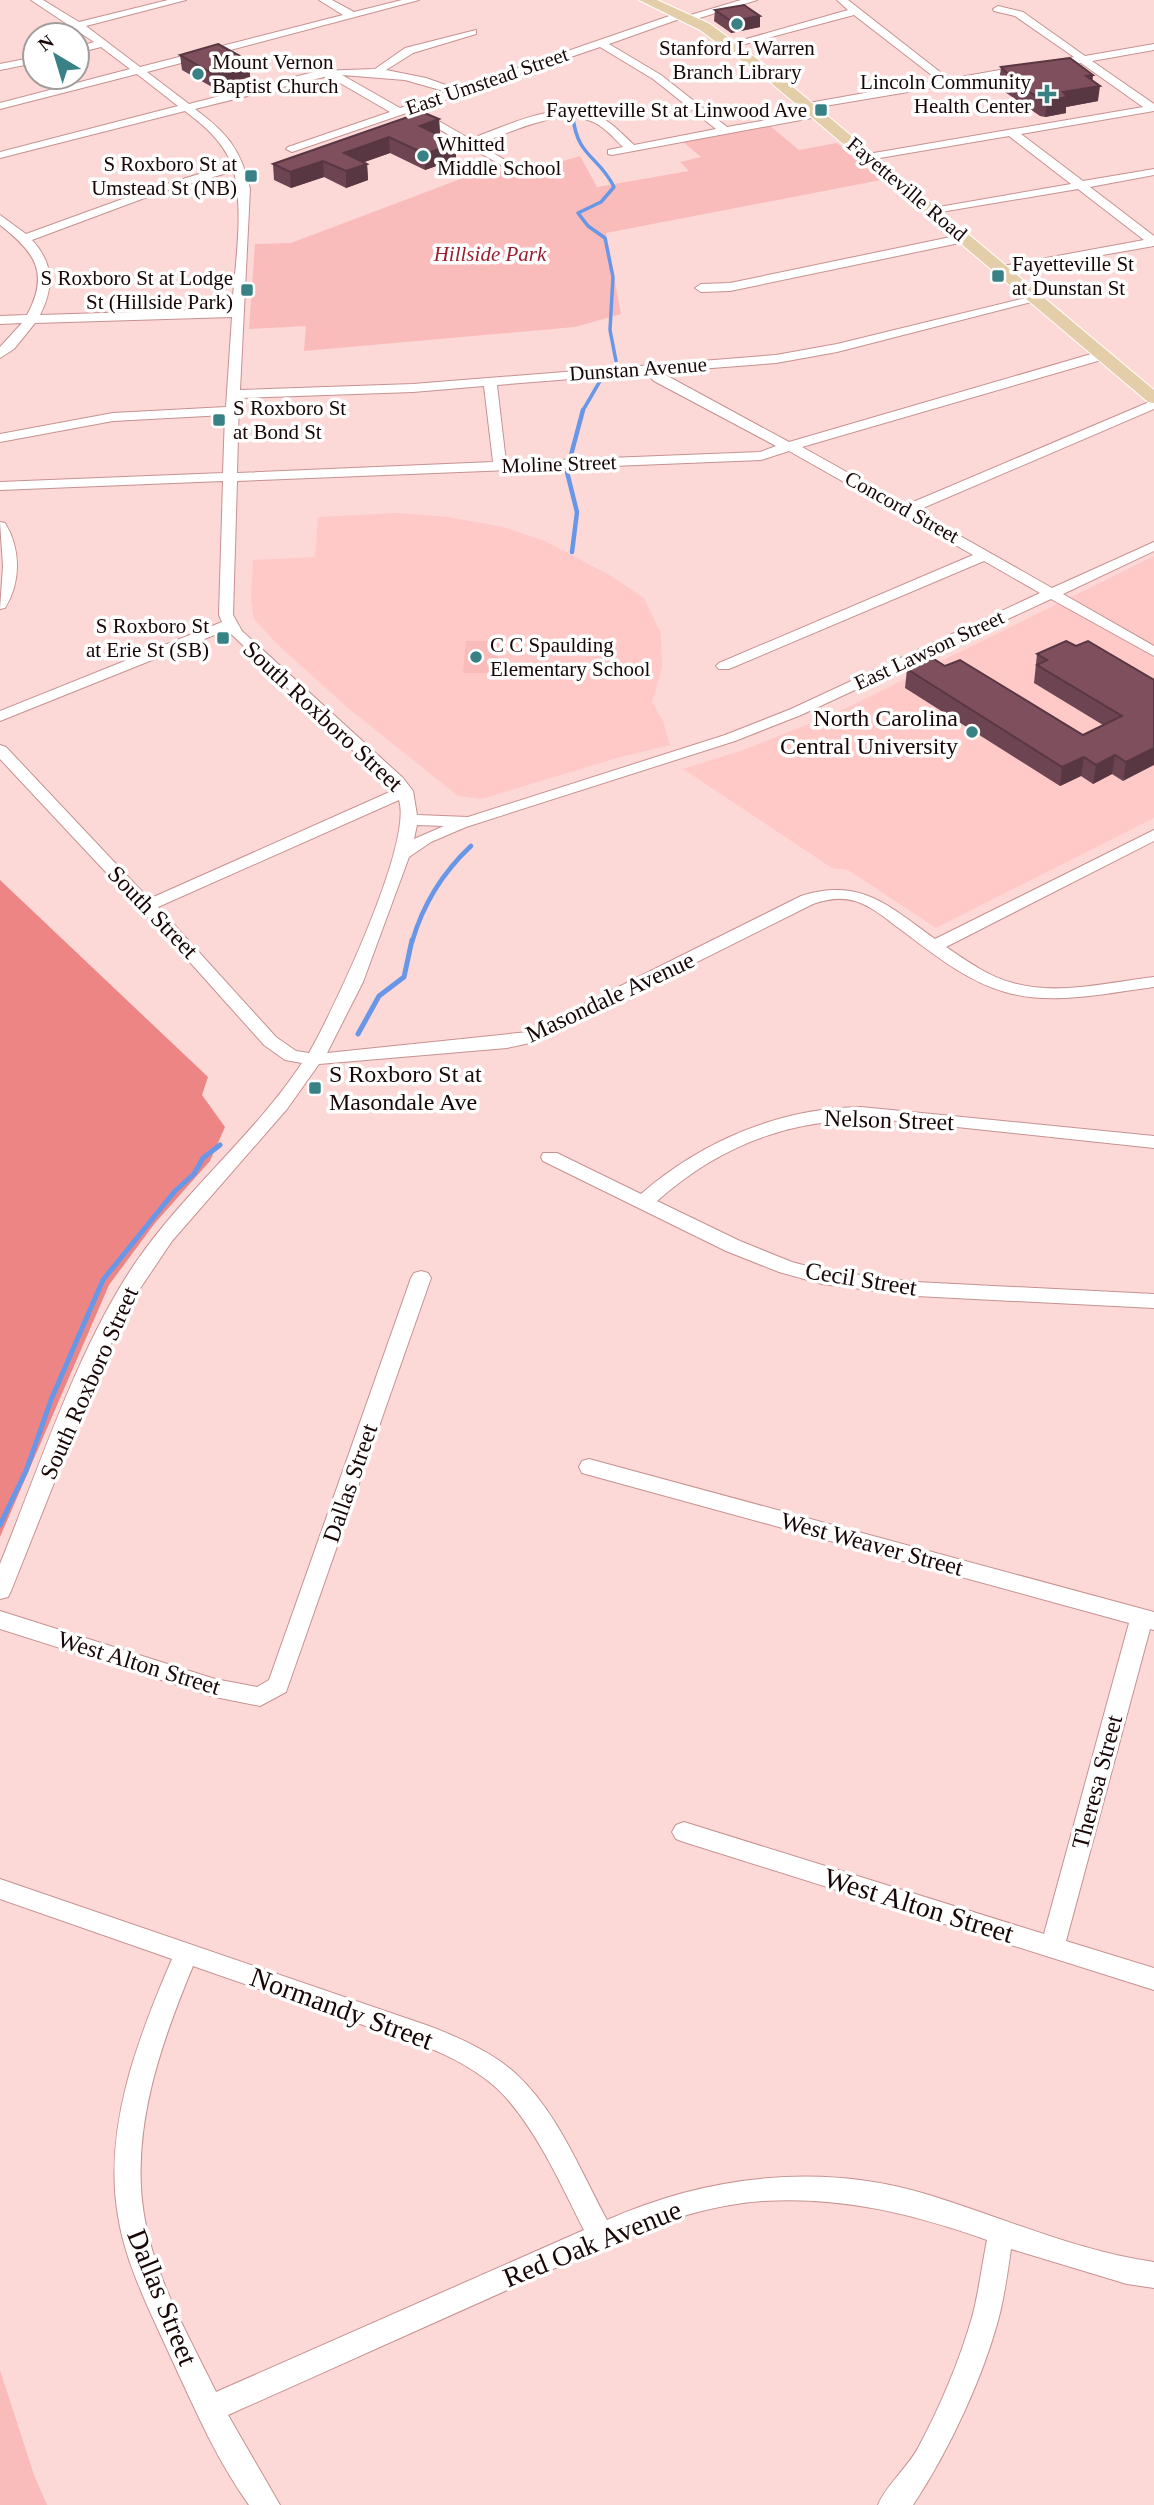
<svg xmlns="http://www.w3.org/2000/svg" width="1154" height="2505" viewBox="0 0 1154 2505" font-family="Georgia,serif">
<rect width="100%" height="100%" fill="#fcd9d7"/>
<g fill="#fec9c7">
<path d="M398,513L448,517L503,527L545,541L611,576L644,598L661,634L662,668L652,702L663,721L670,745L617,758L482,799L458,796L348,708L278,645L254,619L251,600L253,560L315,557L318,517Z"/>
<path d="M1154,556V818L936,928L848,870L832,868L683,769L743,750L836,713Z"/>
</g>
<g fill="#f9bcba">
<path d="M769,125L799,150L837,143L881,180L606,233L621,314L575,327L304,351L306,326L249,329L255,244L291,243L495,166L515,175L580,156L597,187L689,171L680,162L701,157L683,142Z"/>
<path d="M466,641H501L495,673H463Z"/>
<path d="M0,2370L34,2475L47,2505H0Z"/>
</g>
<path fill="#ee8585" d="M0,880L208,1077L202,1095L225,1127L210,1161L155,1223L109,1285L0,1537Z"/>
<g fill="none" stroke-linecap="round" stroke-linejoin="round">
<g stroke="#6897e7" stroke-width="3.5">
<path d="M573,117C577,157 599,156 614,187L601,202L578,213L588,226L605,238L613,277L610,330L616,361"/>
<path d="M582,412L600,381"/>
</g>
<g stroke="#6897e7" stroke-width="4.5">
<path d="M571,455L583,410"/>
<path d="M567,472L577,512L572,552"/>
<path d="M412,942C423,904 442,873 471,846"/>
</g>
<g stroke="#6897e7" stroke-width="5">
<path d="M358,1034L379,996L404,977L412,940"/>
<path d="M0,1525L26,1471L51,1400L103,1280L175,1191L194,1174L203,1158L220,1145"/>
</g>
<g stroke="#c79190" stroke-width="2">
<g id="minor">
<path d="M31,0H43L79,22L168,0H186L86,26L140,67L343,15L319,0H332L354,12L402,0H419L147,72L189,104L318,71L375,69L405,48L476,30V34L413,53L386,70L426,78L457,89L678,13H686L687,16L741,0H757L690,21L685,17L609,44L661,75L727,127L817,111L823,114L817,117L612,155L608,154V150L623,147C613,137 602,124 588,120C558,108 507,134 478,144L522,170L524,172L518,175L413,114L423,112L470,139C507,126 555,100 595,115C610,120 622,134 634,145L716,129L653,79L600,47L292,152L286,149L288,147L390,112L328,76L195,109C227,133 241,149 250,189L240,390L413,384L776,355L837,344L1037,295L1043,299L837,352L776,363L660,372L789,442L1098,352H1108V358L802,447L906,505L1154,400V409L916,511L1052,588L1154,542V551L1063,594L1154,646V656L1051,599L801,715L735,741L466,827L431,842L409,857L363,982L327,1053L528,1032L801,896C861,877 889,906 935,939L1154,830V841L946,947C967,961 989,977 1013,983C1058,996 1109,982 1154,977V987C1105,993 1054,1006 1005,992C966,981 932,953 900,929C886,919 872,906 855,901C841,897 827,899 813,904L539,1041L507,1048L319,1064L287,1109L172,1241L135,1296L103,1360L11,1591L8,1597L0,1599V1564C40,1466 78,1346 138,1259C187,1189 255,1134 302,1063L285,1060L264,1045L188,960L0,759V745L6,747L149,899L394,790L227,630L0,721V711L222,622L219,615L223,481L0,490V482L223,473L225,415L113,421L0,442V434L113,413L226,407L232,317L35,323L14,349L0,358V347L22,323L0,324V316L27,315C50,273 35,252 0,225V215L26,234L150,189L232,164C221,140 206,127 185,111L0,158V152L178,106L137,74L0,109V103L130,69L101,47L77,53V47L94,42ZM342,75L405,80L447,92L400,108ZM234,171C244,215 235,264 232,309L40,315C54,287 54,264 32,240L158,193ZM646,373L654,381L776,446L760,452L506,462L497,385ZM484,386L493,462L237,473L239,398L413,392ZM789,451L973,555L719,663L716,666L719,669H729L984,561L1040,593L791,709L725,735L468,817L417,815L413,791L403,778L242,631L233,615L237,481L761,460ZM399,800C413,843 334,1009 309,1053L296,1051L276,1037L158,907ZM417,825L444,826L414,839Z"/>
<path d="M837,0H848L949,79L1074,57L1015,16L994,11L993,9L998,6L1023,12L1085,56L1154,44V50L1092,61L1154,104V111L1021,134L1083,181L1154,169V175L1090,187L1154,236V246L999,273L997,270L1003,266L1144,240L1078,189L929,214L927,212L933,208L1071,184L1009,136L868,160L862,157L868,154L1143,107L1081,63L807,109L803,108V104L938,80L854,15L730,48L725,45L848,10Z"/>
<path d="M35,57V63L0,70V64Z"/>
<path d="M965,234L969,235V241L730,291L701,292L695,288L701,284L730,283Z"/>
<path d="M0,522L5,523C21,549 21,582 5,608L0,609L3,566Z"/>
<path d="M861,1107L1154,1136V1148L900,1121C806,1114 728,1138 657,1201L740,1241L792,1262L822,1270L916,1282L1154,1294V1308L916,1296L822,1284L779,1272L726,1251L543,1161L541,1157L543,1153H557L641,1194C702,1141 780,1108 861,1107Z"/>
<path d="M421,1271L428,1273L431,1278L286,1692L260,1706L215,1697L0,1629V1611L215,1679L257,1687L269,1680L411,1278L414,1273Z"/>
<path d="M589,1459L1154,1612V1630L1150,1629L1066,1941L1154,1968V1990L684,1842L676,1839L672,1832L676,1825L684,1822L1044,1934L1129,1623L582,1473L579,1467L582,1461Z"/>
<path d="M0,1879L429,2026C458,2037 492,2052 515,2073C557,2111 580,2170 607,2220C708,2175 822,2162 929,2195C1004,2218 1076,2251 1154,2262V2288L1127,2284L1011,2249C1008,2270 1005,2292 1000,2313C984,2376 949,2451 913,2505H878C885,2487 907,2468 918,2448C940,2407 960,2360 973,2314C979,2290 982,2265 987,2240C914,2214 841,2196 763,2201C674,2207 593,2252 514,2287C418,2330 323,2373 228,2415L280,2505H249C218,2462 196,2412 174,2364C153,2317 126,2267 118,2216C103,2128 138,2038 172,1959L0,1899ZM193,1966C242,1983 291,2000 339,2017C397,2037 468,2053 509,2101C541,2139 562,2187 584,2230L216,2392C189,2336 154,2277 144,2215C130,2130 161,2043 193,1966Z"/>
</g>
</g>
<g stroke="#fff" stroke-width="2">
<path id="major" d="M639,0H657L710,24L780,76L1154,390V403L1148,402L770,82L700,30Z"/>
</g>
<use href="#minor" fill="#fff" fill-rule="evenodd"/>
<use href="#major" fill="#e4cea9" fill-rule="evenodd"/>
</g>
<g fill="#6d4451">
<path d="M715,10L760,16V27L731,33L714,21Z"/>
<path d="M180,55L249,61L250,77L212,87L182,70Z"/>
<path d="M1001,67L1092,80L1098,101L1066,107V113L1045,117L1040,116L1005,92L1006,88L999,82Z"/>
<path d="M439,119L440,135L456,159L425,170L390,153L364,162L367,164L368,180L346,188L324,177L291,188L274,180L273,164Z"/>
<path d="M1076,646L1154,680L1123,781L1112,774L1093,784L1081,776L1060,786L905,688L907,669L945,666L1083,735L1103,725L1034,683L1037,654Z"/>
</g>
<g fill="#593742">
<path d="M760,16V27L731,33V21Z"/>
<path d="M249,61L250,77L212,87L210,72Z"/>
<path d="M1093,75L1092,87L1100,86L1098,101L1066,107V113L1045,117L1047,101L1063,92L1086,76Z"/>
<path d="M439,119L440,135L420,126Z"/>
<path d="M389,137L390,153L345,169L344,153Z"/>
<path d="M456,143V159L425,170V154Z"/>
<path d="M323,161L324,177L291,188L290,172Z"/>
<path d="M367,164L368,180L346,188V171Z"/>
<path d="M1154,748V765L1123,781L1126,762Z"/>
<path d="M1115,755L1112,774L1093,784L1096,765Z"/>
<path d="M1084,757L1081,776L1060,786L1062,767Z"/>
</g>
<g fill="#7f4f5e" stroke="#593742" stroke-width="2">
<path d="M744,5L760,16L731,21L715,10Z"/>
<path d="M218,44L249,61L210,72L180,55Z"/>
<path d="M1070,58L1093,75L1086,76L1100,86L1063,92L1067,97L1047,101L1042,100L1007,77L1010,76L1001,67Z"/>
<path d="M422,112L439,119L420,126L456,143L425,154L389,137L344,153L367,164L346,171L323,161L290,172L273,164Z"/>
<path d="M1066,641L1076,646L1088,641L1154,680V748L1126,762L1115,755L1096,765L1084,757L1062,767L907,669L932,658L945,666L960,660L1083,735L1122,716L1037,665L1047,660L1037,654Z"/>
</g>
<g fill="#388185" stroke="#fff" stroke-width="2.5">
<circle cx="737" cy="24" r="7"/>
<circle cx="198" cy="74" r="7"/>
<path d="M1043.5 83.5h7v7h7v7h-7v7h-7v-7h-7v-7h7z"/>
<rect x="814" y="103" width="14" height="14" rx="3.5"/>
<circle cx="423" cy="156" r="7"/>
<rect x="244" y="169" width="14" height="14" rx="3.5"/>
<rect x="991" y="269" width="14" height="14" rx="3.5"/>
<rect x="240" y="283" width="14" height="14" rx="3.5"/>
<rect x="212" y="413" width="14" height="14" rx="3.5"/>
<rect x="216" y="631" width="14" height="14" rx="3.5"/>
<circle cx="476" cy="657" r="7"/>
<circle cx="972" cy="732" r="7"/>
<rect x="308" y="1081" width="14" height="14" rx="3.5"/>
</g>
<g text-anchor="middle" stroke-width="7" stroke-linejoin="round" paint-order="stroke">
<g font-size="21" fill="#190707" stroke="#fff" text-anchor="start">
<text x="737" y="55" text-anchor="middle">Stanford L Warren<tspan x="737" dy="24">Branch Library</tspan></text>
<text x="212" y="69">Mount Vernon<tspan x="212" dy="24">Baptist Church</tspan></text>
<text x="1031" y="89" text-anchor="end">Lincoln Community<tspan x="1031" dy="24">Health Center</tspan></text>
<text x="807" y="117" text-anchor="end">Fayetteville St at Linwood Ave</text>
<text x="437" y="151">Whitted<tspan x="437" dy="24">Middle School</tspan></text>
<text x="237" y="171" text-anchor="end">S Roxboro St at<tspan x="237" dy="24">Umstead St (NB)</tspan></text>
<text x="1012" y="271">Fayetteville St<tspan x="1012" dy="24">at Dunstan St</tspan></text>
<text x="233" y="285" text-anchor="end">S Roxboro St at Lodge<tspan x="233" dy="24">St (Hillside Park)</tspan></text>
<text x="233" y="415">S Roxboro St<tspan x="233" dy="24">at Bond St</tspan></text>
<text x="209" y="633" text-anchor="end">S Roxboro St<tspan x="209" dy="24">at Erie St (SB)</tspan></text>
<text x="490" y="652">C C Spaulding<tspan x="490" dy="24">Elementary School</tspan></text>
</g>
<g font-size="21" fill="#190707" stroke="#fff">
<text transform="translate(487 81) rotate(-19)" y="7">East Umstead Street</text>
<text transform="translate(907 189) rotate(40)" y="7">Fayetteville Road</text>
<text transform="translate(638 369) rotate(-4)" y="7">Dunstan Avenue</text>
<text transform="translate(559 464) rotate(-2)" y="7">Moline Street</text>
<text transform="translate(902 507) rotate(29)" y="7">Concord Street</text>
<text transform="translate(929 650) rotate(-25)" y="7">East Lawson Street</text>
</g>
<g font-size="21" font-style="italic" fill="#9c1e2e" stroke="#fff">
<text x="490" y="261">Hillside Park</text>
</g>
<g font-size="24" fill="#190707" stroke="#fff">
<text transform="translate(323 716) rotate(43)" y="8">South Roxboro Street</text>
<text transform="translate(153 912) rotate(46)" y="8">South Street</text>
<text transform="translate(610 997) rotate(-25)" y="8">Masondale Avenue</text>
<text transform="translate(889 1120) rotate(2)" y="8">Nelson Street</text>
<text transform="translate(861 1279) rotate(9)" y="8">Cecil Street</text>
<text transform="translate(89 1383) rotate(-66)" y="8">South Roxboro Street</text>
<text transform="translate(350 1483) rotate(-71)" y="8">Dallas Street</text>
<text transform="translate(872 1544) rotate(15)" y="8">West Weaver Street</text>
<text transform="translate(139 1663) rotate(17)" y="8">West Alton Street</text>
<text transform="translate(1097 1782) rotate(-75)" y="8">Theresa Street</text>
</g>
<g font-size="24" fill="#190707" stroke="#fff" text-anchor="end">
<text x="958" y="726">North Carolina<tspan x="958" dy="28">Central University</tspan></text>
<text x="329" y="1082" text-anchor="start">S Roxboro St at<tspan x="329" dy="28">Masondale Ave</tspan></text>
</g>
<g font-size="28" fill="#190707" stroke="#fff">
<text transform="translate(919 1905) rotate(17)" y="10">West Alton Street</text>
<text transform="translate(342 2008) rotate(20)" y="10">Normandy Street</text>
<text transform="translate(592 2243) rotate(-22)" y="10">Red Oak Avenue</text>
<text transform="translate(163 2297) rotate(68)" y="10">Dallas Street</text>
</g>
</g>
<g transform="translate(56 56) rotate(322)"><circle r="33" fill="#ffffff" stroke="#a39c9c" stroke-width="2"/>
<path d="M0-5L12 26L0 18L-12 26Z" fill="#388185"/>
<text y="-10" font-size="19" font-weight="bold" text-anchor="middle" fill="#190707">N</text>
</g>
</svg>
